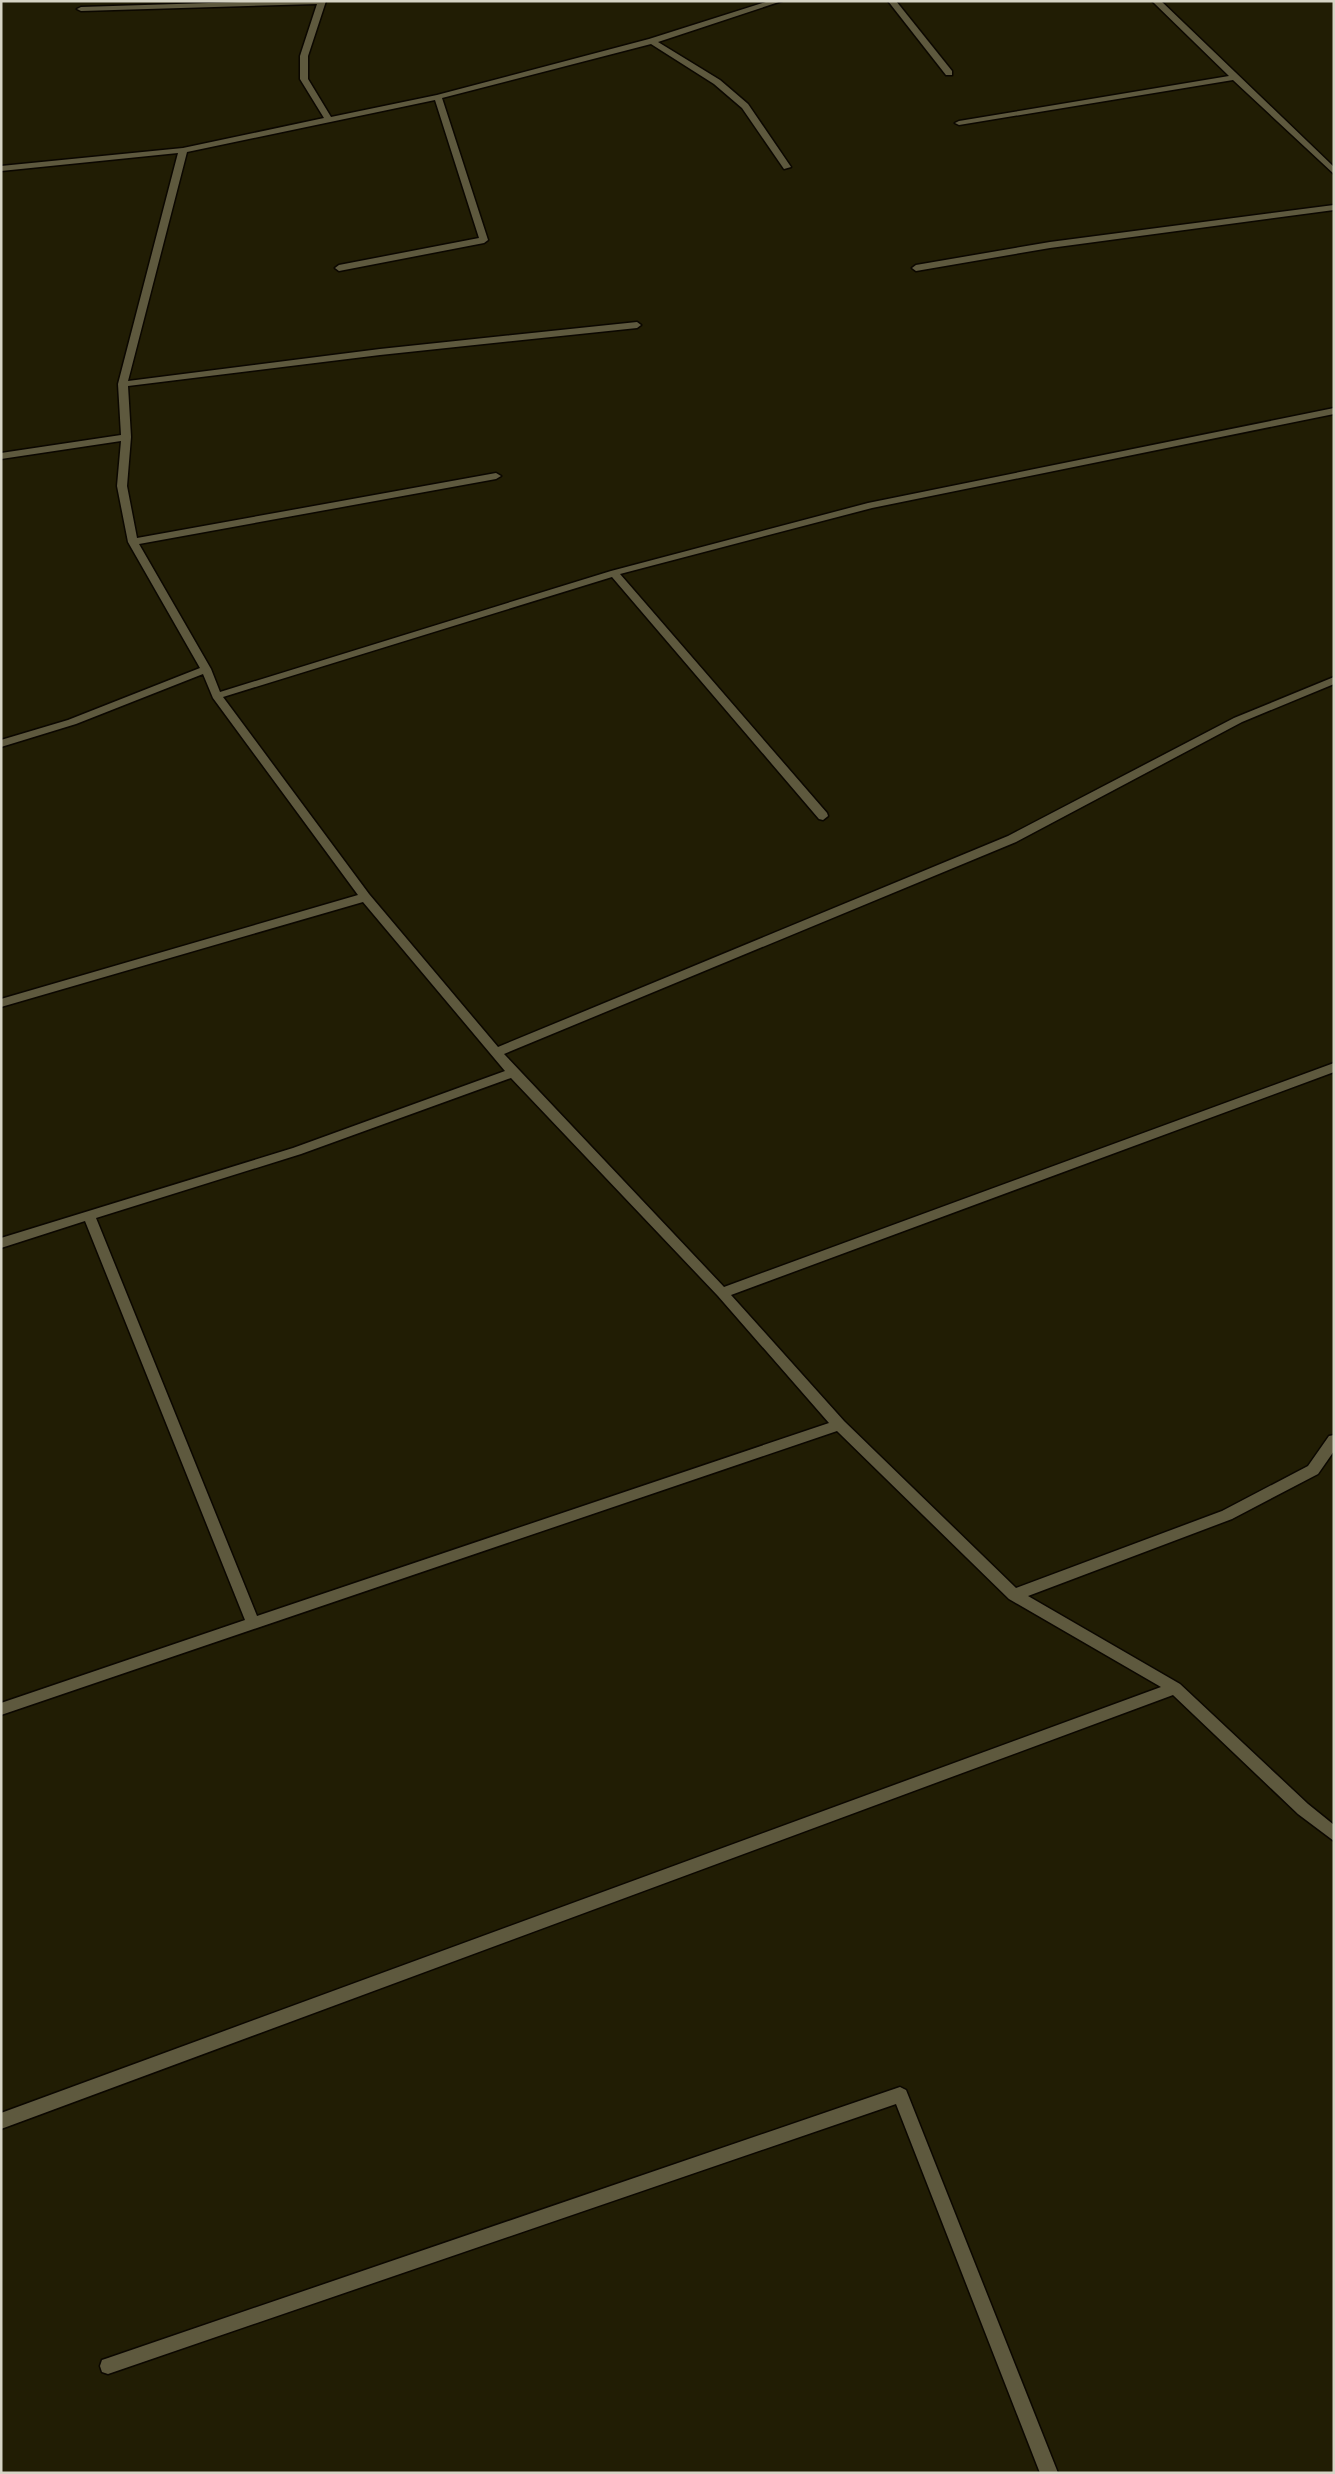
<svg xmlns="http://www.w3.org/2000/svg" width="1335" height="2474" viewBox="0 0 1335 2474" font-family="Literata,serif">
<rect width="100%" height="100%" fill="#211d04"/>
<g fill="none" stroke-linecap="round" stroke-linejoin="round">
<g stroke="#0b0700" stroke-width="3">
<g id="minor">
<path d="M269,1H326L308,56V79L331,117L437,95L649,39L769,1H782L658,42L720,80L748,104L791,167L784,169L742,108L714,84L651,44L442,98L488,240L484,243L339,271L335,268L339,265L479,238L435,100L187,152L128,381L380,349L637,322L641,325L637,328L380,355L128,386L131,437L127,486L137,538L496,473L501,476L496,479L139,544L211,669L220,692L611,571L868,503L1334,408V414L872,508L620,574L827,813L828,816L823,820L819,819L612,577L223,697L369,894L498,1047L1008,836L1234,718L1334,677V684L1242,722L1016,842L504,1054L724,1287L1334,1063V1072L731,1295L844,1421L1016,1588L1222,1511L1308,1466L1329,1436L1334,1435V1451L1318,1474L1232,1519L1028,1596L1180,1684L1308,1804L1334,1825V1841L1298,1814L1173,1695L1,2129V2113L1161,1687L1009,1599L837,1431L1,1715V1703L245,1620L85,1221L1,1248V1238L293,1148L505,1071L363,902L1,1007V999L358,895L213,698L203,674L76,724L1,747V740L68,720L200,668L128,542L117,486L121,441L1,459V453L121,435L118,384L178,153L1,171V166L183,148L324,118L300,79V56L317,4L81,11L77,9L81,7ZM511,1078L718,1296L829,1423L257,1616L96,1218L301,1154Z"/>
<path d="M888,1H896L952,71V75H946Z"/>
<path d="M1152,1H1161L1334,167V174L1233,80L959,125L955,123L959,121L1229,76Z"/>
<path d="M1334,205V210L1050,248L916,271L912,268L916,265L1050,242Z"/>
<path d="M900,2087L906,2090L908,2095L1058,2473H1040L896,2104L108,2374L102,2372L100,2366L102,2360L108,2358Z"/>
</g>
</g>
<use href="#minor" fill="#5e593e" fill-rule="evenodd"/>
</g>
<rect width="1335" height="2474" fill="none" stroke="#d6d4c5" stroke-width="5"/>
</svg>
